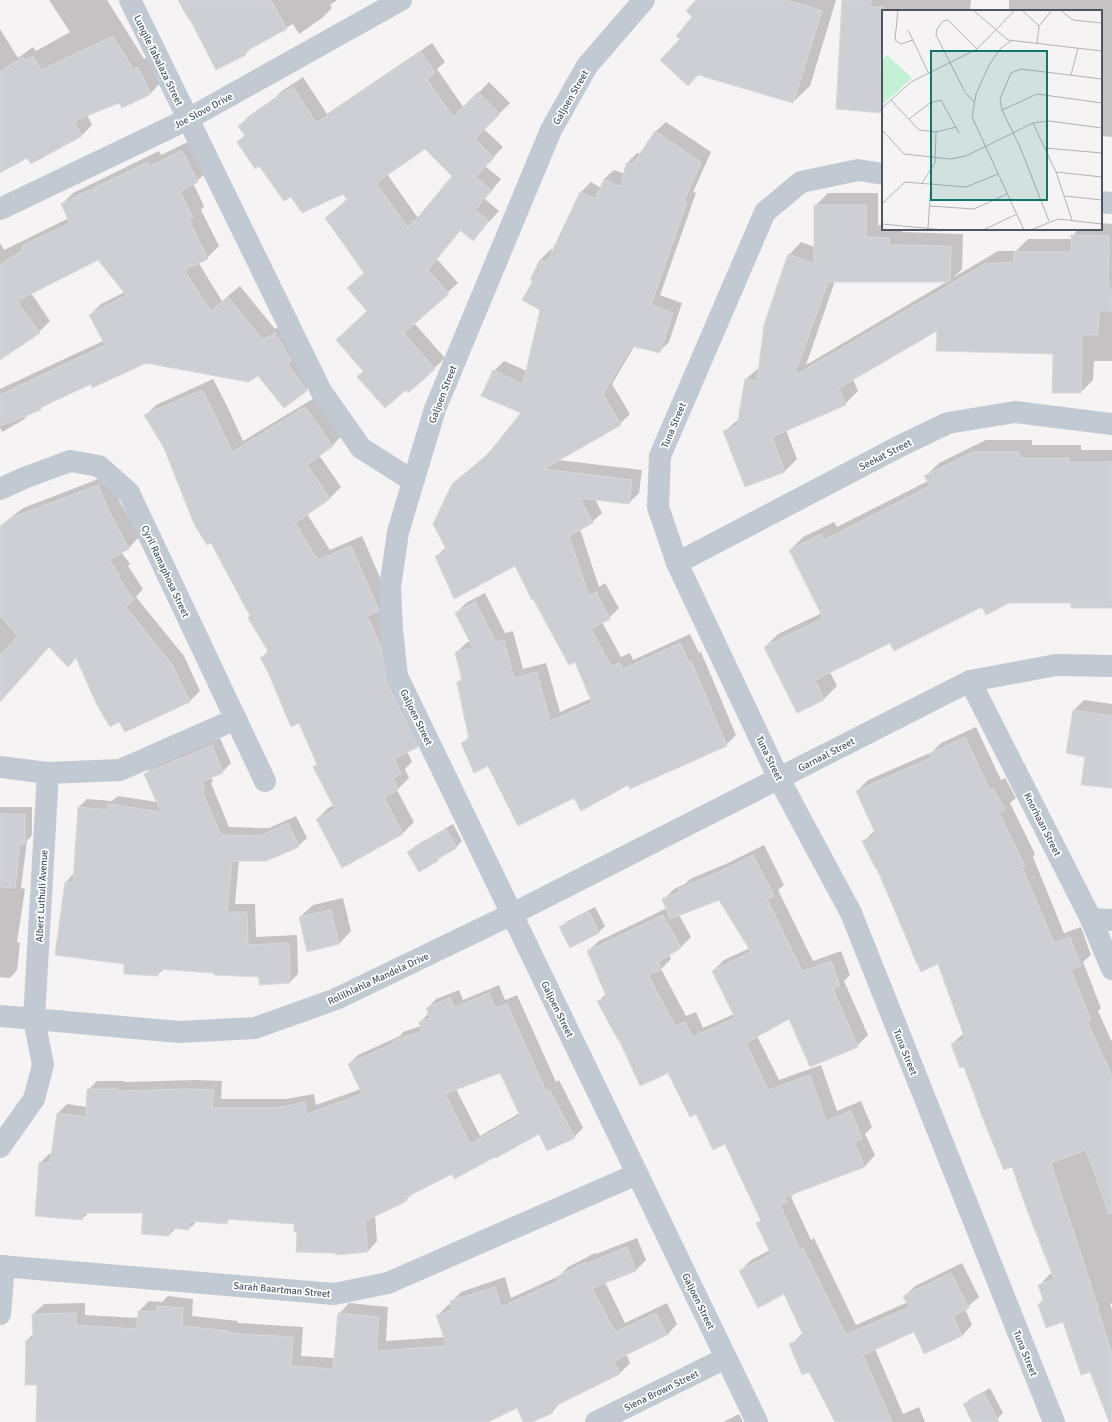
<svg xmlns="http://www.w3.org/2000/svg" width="1112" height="1422" viewBox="0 0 1112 1422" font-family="Signika,sans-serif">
<rect width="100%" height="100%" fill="#f5f3f3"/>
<g fill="#0003" fill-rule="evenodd">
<path d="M49,0H107L144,59L148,57L160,83L150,94L120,102L87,115L92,125L82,135L32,163L28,156L0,171V29L18,58L33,47L36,51L70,32Z"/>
<path d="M178,0H337L330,5L332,8L322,18L299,34L293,24L254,45L245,54L217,69L191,19L189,20Z"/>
<path d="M698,0H836L810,86L793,102L694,17Z"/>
<path d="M843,0H971L970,9L968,11H883V110L882,112Z"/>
<path d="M1009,0H1112V137L1101,136V11H1009Z"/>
<path d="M432,43L445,62L437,69L464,108L489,82L510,103L484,129L503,147L485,166L501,179L485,199L499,211L473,239L461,230L437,259L458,283L414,323L445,358L408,392L406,389L365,371L368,310L365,272L326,218L347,199L343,192L291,195L238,142L245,135L239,126L249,116L275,98L282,91L303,77L327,114ZM425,148L453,176L418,218L387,174Z"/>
<path d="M666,122L711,152L693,192L696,193L660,295L682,303L669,342L659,352L635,345L612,384L630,414L620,424L558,460L642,470L639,493L629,503L595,499L602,513L592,522L580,529L599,587L605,583L619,608L609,618L602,622L621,657L630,653L633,660L690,634L699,653L701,652L736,735L726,745L629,784L574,797L489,765L462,743L470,736L458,682L463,677L456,653L466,643L471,641L456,613L466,603L485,593L505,633L513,631L523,669L546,663L560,712L592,698L575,661L516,565L437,556L446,547L463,475L492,450L523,413L494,371L504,361L527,371L542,309L534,281L531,279L541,259L551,249L554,251L581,192L591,182L601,188L604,179L614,170L625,174L627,163L637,153L641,154L656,131Z"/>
<path d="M194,139L209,170L197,181L193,183L204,206L201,210L219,246L207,258L198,262L222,301L240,286L275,329L286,322L318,379L306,390L284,407L258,375L146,362L91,383L45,404L40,409L30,413L23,420L2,432L0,428V389L103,341L90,315L101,304L125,292L99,259L31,293L50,321L39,332L0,324V243L4,250L69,218L62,204L73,193L159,151L161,155Z"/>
<path d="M828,193H878V225H883V229H902V232L963,234L962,269L954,277L998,251H1016L1028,239H1072V236L1079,229H1101V223L1112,224V361H1094L1093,380L1081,392L1054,353L938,329L853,379L858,391L845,404L786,430L797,459L785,471L725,431L740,418L746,379L760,367L789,255L801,242L815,247V206ZM835,281H948L806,365Z"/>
<path d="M213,379L226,404L243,441L316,397L343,434L332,446L319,455L341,487L330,498L307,514L330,550L362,536L389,598L380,609L392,634L428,735L417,747L407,751L412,762L405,769L409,778L397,790L414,822L403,833L342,866L317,819L328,808L334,805L314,767L318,764L300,722L261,658L269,650L164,447L145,416L156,405Z"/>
<path d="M986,440H1032V445H1081V450H1112V607L1072,602H1009L982,606L891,642L830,672L837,686L824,699L797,712L765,647L778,634L822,613L790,550L803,537L834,522L837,527L928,481L926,476L939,463Z"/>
<path d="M109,475L118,498L139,537L129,548L121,552L130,564L128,566L143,589L136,597L184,656L200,691L190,701L49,646L0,701V526L23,508Z"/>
<path d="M1084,700L1112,704V787L1086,756L1067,753L1074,710Z"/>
<path d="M976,727L1001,780L1005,778L1016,798L1010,803L1035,854L1033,857L1064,933L1081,927L1091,955L1083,962L1101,1008L1098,1011L1112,1042V1303L1110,1304L1112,1310V1422H1110L1091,1371L1064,1320L1039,1304L1044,1298L1040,1285L1050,1274L1053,1273L1013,1166L965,1066L952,1044L964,1033L939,963L913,950L877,868L864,841L875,830L857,791L868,780L932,752L941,743Z"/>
<path d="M220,738L231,763L222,772L211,777L213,781L211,783L229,827L269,828L296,816L307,838L298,846L239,860L235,904H255L256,937L297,935L298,974L290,982L260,977L215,972L164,969L157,975L126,963L56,954L66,882L74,873L79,807L87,799L112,801L118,796L157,802L145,774L153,766Z"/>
<path d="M0,807H32V835L27,841L21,888L25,889L17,942L20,943L17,970L10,978L0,977Z"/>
<path d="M453,824L462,841L456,847L443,855L438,860L419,870L409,852L415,846Z"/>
<path d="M764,845L784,885L778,890L813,961L841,951L850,975L844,981L868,1035L857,1046L789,1018L757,1036L779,1080L821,1065L837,1111L861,1101L872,1127L865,1134L875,1155L865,1166L797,1191L791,1197L811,1240L814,1238L856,1325L908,1302L905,1296L915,1286L962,1263L979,1297L965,1309L972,1325L962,1336L924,1352L914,1331L875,1349L903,1414L919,1407L925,1422H836L810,1371L790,1345L803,1333L785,1293L740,1271L751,1260L770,1250L758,1223L761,1220L725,1143L697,1113L669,1072L620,1038L598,1002L606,994L588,951L599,941L667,908L663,900L674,889L685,884L690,879L728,863ZM720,898L750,948L724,960L713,971L734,1014L703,1028L696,1012L686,1016L661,969L671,959L669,954L681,947L691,937L679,915Z"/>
<path d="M343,898L351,931L339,944L300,917L313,905Z"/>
<path d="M595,907L605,926L599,932L570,947L560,928L566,922Z"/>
<path d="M499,985L505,1000L517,995L556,1082L559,1080L583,1128L574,1137L539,1133L496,1156L452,1173L414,1192L406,1200L375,1215L377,1241L368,1251L336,1252L298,1231L295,1223L231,1218L226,1223L197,1221L189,1229L176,1228L169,1235L144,1212H89L82,1219L40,1163L49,1154H52L58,1113L67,1104L87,1107L88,1090L97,1081H125V1082L197,1080L222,1081L221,1099H286L314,1094L316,1105L361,1089L349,1064L358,1055L400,1036L403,1032L421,1026L420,1022L429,1013L427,1009L436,999L459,990L463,1000ZM500,1072L520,1113L480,1136L456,1089Z"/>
<path d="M637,1238L646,1260L636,1270L605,1282L625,1323L667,1303L677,1324L667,1335L626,1354L630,1363L620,1373L562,1401L552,1412L530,1422H524L517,1407L485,1422H37L38,1384L27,1340L34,1333L33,1314L44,1304L85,1303V1315L138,1318L139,1311L149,1301L162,1302L168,1296L193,1299L192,1316L238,1321V1323L303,1327L301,1356L335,1358L339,1314L349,1303L388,1307L386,1341L445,1337L438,1315L448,1305L452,1304L451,1302L461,1292L505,1277L511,1298L559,1276L568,1267L595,1253L596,1254Z"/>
<path d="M990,1388L1003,1413L997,1419L992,1422H973L964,1405L970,1399Z"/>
<path d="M739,1414L743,1422H723Z"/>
</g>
<g fill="#cdcfd5" stroke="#d7d9de" fill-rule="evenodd">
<path d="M180,0H271L287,29L244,52L246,55L216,70Z"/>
<path d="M696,0H787L822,11L793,103L698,75L688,86L660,60L680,39L676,36L692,17L686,11Z"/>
<path d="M842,0H871L870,7H883V32L880,77H883L882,113L836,109Z"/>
<path d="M113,36L133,69L138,67L151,94L122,108L119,103L74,121L82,136L31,164L27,158L0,173V72L23,57L25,60L33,56L41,70Z"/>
<path d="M421,52L435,73L427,79L453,117L478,92L500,114L475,139L494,158L475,177L491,190L475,210L489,221L473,241L460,230L428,270L449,294L404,333L435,369L408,393L406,390L385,408L357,377L363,371L336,340L367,311L347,288L364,273L325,218L347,200L343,194L302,213L291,197L284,201L259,166L255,169L237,142L245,136L238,126L271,102L270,101L293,87L316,123ZM425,149L452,176L415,221L414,220L408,228L376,183Z"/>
<path d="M655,131L701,162L684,201L687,202L651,305L673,313L660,353L632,346L603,394L621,425L544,469L632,480L629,504L580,498L593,523L569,536L589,596L596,592L610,619L591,629L611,666L620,663L623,669L680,643L689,662L691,661L727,746L630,789L628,785L581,811L574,798L518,826L488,766L474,773L461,743L469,739L457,682L462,680L455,652L473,648L455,613L475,602L496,642L504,640L514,678L537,672L550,721L592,703L575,662L569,665L533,599L532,600L515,566L454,599L435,556L447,551L433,524L452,484L487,455L521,413L481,396L493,370L523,384L540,310L522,300L533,281L530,280L540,259L547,262L580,192L595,199L604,179L621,187L626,163L633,164Z"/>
<path d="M182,150L198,182L180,191L193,218L189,220L208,259L184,270L211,311L228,297L263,340L275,333L292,361L288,364L307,391L284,408L258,376L248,382L146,363L92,388L91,384L40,408L41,410L0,426V395L105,345L89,315L126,295L98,260L17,301L40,333L0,360V265L23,250L22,246L70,223L61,204L148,162L150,166Z"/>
<path d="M814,205H866V237L889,238V245L951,246L950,282H828L794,376L985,264L1014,262V252H1071V235L1109,236L1108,288H1112V312L1099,311L1098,335H1082L1081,393H1052L1053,354L936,351L937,331L839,388L846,405L772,437L785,472L745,487L723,431L737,426L745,379L757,381L764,325L788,254L814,264Z"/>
<path d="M202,390L215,415L232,452L305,407L333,446L307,465L330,499L295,523L318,560L351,546L379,610V611L367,616L381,646L386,681L418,747L394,759L401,774L393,778L398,790L384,797L403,834L342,868L316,819L335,809L313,767L317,765L299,723L291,727L268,672L260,658L269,653L248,618L250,616L211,543L207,545L194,524L164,448L144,415Z"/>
<path d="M973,452H1019V458H1069V462H1112V608H1071V603H1009L986,615L982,607L894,651L890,643L815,680L824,700L797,713L764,647L823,618L789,550L821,534L824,540L930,486L924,476Z"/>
<path d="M98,485L108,509L129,549L109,560L120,575L118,576L134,600L125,606L173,666L190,702L125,732L119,722L110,727L97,705L76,658L68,667L49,647L0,702V655L18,636L0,616V527L11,518Z"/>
<path d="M1073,710L1112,716V788L1081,785L1085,757L1066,753Z"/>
<path d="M965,737L990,790L993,788L1005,809L999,813L1025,866L1022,867L1054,943L1070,937L1081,966L1071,970L1091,1020L1087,1021L1112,1076V1213L1109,1214L1086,1150L1051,1163L1099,1310H1098L1112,1354V1422H1109L1090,1372L1081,1375L1063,1322L1046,1328L1038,1304L1044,1302L1038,1285L1054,1279L1027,1210L1012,1167L1004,1170L985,1124L964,1067L960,1068L951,1044L965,1039L938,964L921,972L911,951H912L877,869H876L862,841L876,835L856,791L931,758L929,754Z"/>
<path d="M212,745L223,773L201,782L205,790L202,791L221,835L260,836L288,823L299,847L266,861H232L227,912H247L248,945L289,943L290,983L259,985V977L214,975V973L158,969V976L124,974V964L55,955L65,882L73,883L78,807L108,810V804L161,812L144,774Z"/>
<path d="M0,814H25V844H20L15,888L0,887Z"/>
<path d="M446,829L457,848L437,859L438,861L419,872L407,852Z"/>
<path d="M753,855L774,896L767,899L802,971L831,961L840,986L833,989L858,1047L810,1067L789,1019L746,1043L768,1090L810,1075L826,1121L851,1111L862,1139L854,1142L865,1167L785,1197L787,1202L780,1205L800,1250L803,1248L846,1335L909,1307L903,1296L951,1273L969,1308L953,1316L962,1336L924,1354L914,1332L863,1355L892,1422H835L809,1372L802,1375L789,1344L804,1337L784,1294L758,1308L739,1271L771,1254L756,1223L761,1221L725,1144L713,1150L696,1114L690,1117L668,1073L640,1086L619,1040H618L597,1001L607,998L587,951L663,915L681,948L658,962L661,970L648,975L675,1026L685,1022L692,1037L735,1018L712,971L751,952L719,900L670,919L662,899L679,892L678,889L717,873Z"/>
<path d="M331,910L339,944L307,952L299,917Z"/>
<path d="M589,912L599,933L570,948L559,927Z"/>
<path d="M489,993L495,1008L507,1004L546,1091L549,1089L575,1138L547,1151L539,1134L496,1158L495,1157L454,1179L452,1174L405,1198L407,1201L365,1221L368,1252L336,1255L335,1253L296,1252L297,1232H294V1224L227,1219V1224L190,1221L189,1230L170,1228L169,1236L141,1234L143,1213H83L82,1220L35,1216L39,1163H50L57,1113L86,1117L87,1089H117V1091L187,1089L214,1090L212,1108H276L305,1102L307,1114L362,1094L348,1064L394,1043L393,1041L422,1031L419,1022L430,1018L426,1008L450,998L454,1008ZM500,1073L520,1116L470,1144L445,1094Z"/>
<path d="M627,1247L636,1271L592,1288L615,1332L656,1313L667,1335L614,1361L620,1374L551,1408L553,1413L532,1422H523L517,1408L488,1422H36L37,1385H25L26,1340H33L32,1314L76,1313V1325L137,1329L138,1311L156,1312L157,1306L183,1308L182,1326L229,1331L228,1333L293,1337L291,1366L333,1369L338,1313L379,1317L376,1351L447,1346L436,1315L452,1310L450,1301L495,1287L501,1307L558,1281L556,1277L585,1262L586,1264Z"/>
<path d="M984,1393L999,1422H972L963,1404Z"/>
</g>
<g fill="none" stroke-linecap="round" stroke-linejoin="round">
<g stroke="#c1cad2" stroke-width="22">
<path d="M130,0L321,391L361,448L413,481"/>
<path d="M644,0L587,66L551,130L435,409L398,532L390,588L392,629L397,676L757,1422"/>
<path d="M883,174L858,170L801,182L765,212L660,456L658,507L677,563L779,779L851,913L1054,1422"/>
<path d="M1101,202L1112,203"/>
<path d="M0,209L188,119L401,0"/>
<path d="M0,489L24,478L70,461L99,466L129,493L265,781"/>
<path d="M677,563L900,446L948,423L1015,412L1112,424"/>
<path d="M970,681L1091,919L1112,969"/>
<path d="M0,767L48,773L34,1019L43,1065L34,1099L0,1147"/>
<path d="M48,773L120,770L236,719"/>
<path d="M1091,919L1112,920"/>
<path d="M0,1016L179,1032L255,1028L336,999L512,914L970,681L1056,665L1112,666"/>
<path d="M0,1266L334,1294L388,1283L637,1174"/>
<path d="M0,1314L4,1266"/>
<path d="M596,1422L726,1358"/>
</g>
</g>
<g text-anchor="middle" stroke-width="3.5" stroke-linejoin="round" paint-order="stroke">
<g font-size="10" fill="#4a5661" stroke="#fff">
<text transform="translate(159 60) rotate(64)" y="4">Lungile Tabalaza Street</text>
<text transform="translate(570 97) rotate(-60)" y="4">Galjoen Street</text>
<text transform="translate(203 110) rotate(-28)" y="4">Joe Slovo Drive</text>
<text transform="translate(442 394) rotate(-69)" y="4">Galjoen Street</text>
<text transform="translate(673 425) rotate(-67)" y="4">Tuna Street</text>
<text transform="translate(885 454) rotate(-27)" y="4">Seekat Street</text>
<text transform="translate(166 571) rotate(65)" y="4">Cyril Ramaphosa Street</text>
<text transform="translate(417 717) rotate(64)" y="4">Galjoen Street</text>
<text transform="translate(826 754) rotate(-27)" y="4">Garnaal Street</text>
<text transform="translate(770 758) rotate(64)" y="4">Tuna Street</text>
<text transform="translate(1043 824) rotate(63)" y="4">Knorhaan Street</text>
<text transform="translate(41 896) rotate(-87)" y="4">Albert Luthuli Avenue</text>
<text transform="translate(378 978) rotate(-25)" y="4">Rolilhlahla Mandela Drive</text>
<text transform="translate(558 1009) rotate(64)" y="4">Galjoen Street</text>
<text transform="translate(906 1052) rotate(68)" y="4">Tuna Street</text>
<text transform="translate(282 1289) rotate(5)" y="4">Sarah Baartman Street</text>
<text transform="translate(699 1301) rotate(64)" y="4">Galjoen Street</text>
<text transform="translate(1026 1353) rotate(68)" y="4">Tuna Street</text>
<text transform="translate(661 1390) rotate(-26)" y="4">Siena Brown Street</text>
</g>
</g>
<g transform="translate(882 10)">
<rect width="220" height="220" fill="#f5f3f3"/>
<path d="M5,45L30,68L0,95V50Z" fill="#c3f1d5"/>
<path fill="none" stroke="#b1b4b9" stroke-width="1" d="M16,0L13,30L19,34L31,30M91,0L126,30L220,41M140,0L157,16M178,0L191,10L220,13M26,20L47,64M129,31L119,38L107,55L94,84L90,107L142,220M155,34L157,16L170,0M189,65L196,38M9,90L37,120L54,122L53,153L40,173M92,92L83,82L54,25L55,19L61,11L66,10L95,39M0,98L29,72L95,39L133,0M120,100L155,84L220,93M27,109L48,93L59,90L77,123M151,113L174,162L190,210M0,120L22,144L68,149L84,146L151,113L167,111L220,118M54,122L74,117M163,138L220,143M174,162L220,167M183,186L220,190M0,194L23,172L84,177L116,164M48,196L92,199L125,184M167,211L138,137L120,100L118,89L129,63L139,59L220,69M0,214L63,220M46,218L49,174M101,220L135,204M149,220L176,209L220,214"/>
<path fill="#0f766e" fill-opacity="0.15" stroke="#0f766e" stroke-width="2" d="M49,41H165V190H49Z"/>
<rect width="220" height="220" fill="none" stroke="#4a5661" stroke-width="2"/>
</g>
</svg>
